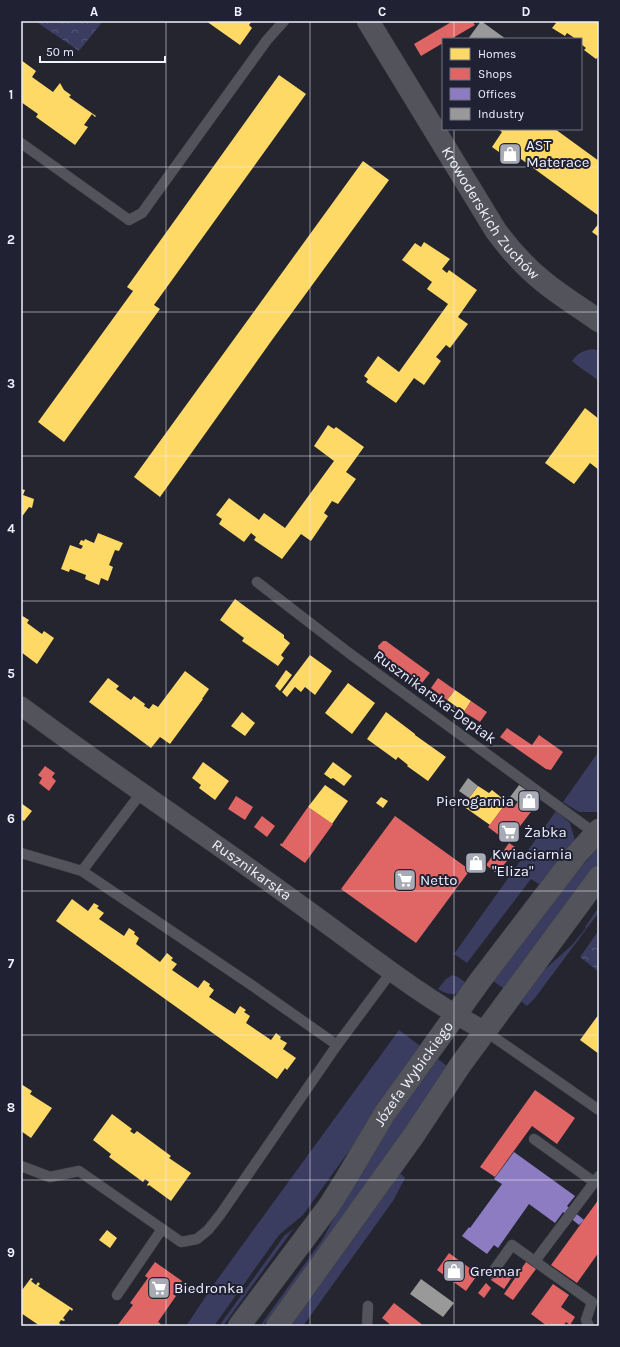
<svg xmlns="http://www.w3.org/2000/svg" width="620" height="1347" viewBox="0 0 620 1347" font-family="Karla,sans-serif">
<defs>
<pattern id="forest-crowns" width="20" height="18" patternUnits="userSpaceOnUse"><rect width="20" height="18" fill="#3a3c60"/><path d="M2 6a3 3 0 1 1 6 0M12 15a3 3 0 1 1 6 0" fill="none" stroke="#575978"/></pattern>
</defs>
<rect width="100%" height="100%" fill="#24252f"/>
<g fill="#3a3c60">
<path d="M593,349L599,351V381L578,366L572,361C577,353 584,350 593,349Z"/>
<path d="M599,751V812H579L563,802Z"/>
<path d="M556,811L570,823L576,844L540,885L531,879L467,963L454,954Z"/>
<path d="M599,846V863L507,991L489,978L546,904L591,856Z"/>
<path d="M599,907V912L535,998L527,1006L518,999L534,979L571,946L586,928L585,927Z"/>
<path d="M452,975L458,977L469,985C458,994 452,998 438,989L446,979Z"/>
<path d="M399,1030L423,1048L303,1215L279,1235L214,1326H186L214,1284Z"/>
<path d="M434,1056L451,1069L263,1326H260L322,1240L390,1118Z"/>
<path d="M400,1173L405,1178L393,1201L303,1326H291Z"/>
<path d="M294,1228L223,1326H219L284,1236Z"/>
</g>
<g fill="url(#forest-crowns)">
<path d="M35,21H103L79,51Z"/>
<path d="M599,930V972L580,957Z"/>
</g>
<g fill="#ffd966">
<path d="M206,21H252L249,25L252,28L240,45Z"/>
<path d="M553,21H599V56L596,59L584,50L586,48L581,44V39H576L567,33L565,36L552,28L556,23Z"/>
<path d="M21,60L36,71L32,77L53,92L60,83L64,90L71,95L69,97L96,116L95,117L92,114L84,125L88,127L75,145L36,117L38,114L21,102Z"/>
<path d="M279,75L306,94L154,305L160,309L64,442L38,422L133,291L127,287Z"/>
<path d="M498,129H555L599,161V216L510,151L506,157L492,147L502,132Z"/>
<path d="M363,161L389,180L272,340L160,497L134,477Z"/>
<path d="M599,223V237L592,232Z"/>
<path d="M424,242L450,259L442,269L447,273L449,270L477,290L458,317L468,324L450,348L446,345L436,357L441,361L424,385L414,378L396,403L366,382L368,379L364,376L378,356L399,372L448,304L427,289L432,282L402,260L415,243L421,247Z"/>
<path d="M585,408L599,419V470L590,463L574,484L545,463Z"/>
<path d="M328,425L334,429L336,427L364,447L346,472L356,479L338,504L332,501L324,513L328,516L311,541L301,534L282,559L254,540L256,537L251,533L244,542L219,524L222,519L216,515L229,498L259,520L264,513L285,528L334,461L314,446Z"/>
<path d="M21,489L25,490L23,495L34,499L32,508L29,507L21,518Z"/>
<path d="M98,533L123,543L119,551L115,550L109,565L113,567L108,581L101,578L99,585L85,579L86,575L70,569L69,572L61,569L70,545L81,549L83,546L79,544L81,540L84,541L85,539L94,543Z"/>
<path d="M235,599L284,635V638L290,643L281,655L284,658L278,666L242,641L244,638L220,620Z"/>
<path d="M21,615L29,620L27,623L42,634L44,631L54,638L37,664L21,652Z"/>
<path d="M310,655L332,671L315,695L305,687L301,692L295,687L287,697L282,692Z"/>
<path d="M286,670L292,675L280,691L275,686Z"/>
<path d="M185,671L209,689L202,699H203L170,744L160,737L151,748L89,702L108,678L119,686L116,689L131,700L134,696L145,704L144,706L149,709L153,704L158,707Z"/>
<path d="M348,683L375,703L352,734L325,713Z"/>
<path d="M455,690L471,701L464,712L447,700Z"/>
<path d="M242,712L255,723L245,736L231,726Z"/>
<path d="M386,712L415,734V735L446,757L428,781L407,766L408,765L398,757L396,760L367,739Z"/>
<path d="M203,762L229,781L215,800L199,788L201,785L192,778Z"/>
<path d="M333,762L352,776L344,786L333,778L331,779L324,774Z"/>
<path d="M325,785L348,801L332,824L308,807Z"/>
<path d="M478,786L489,793L492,790L507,802L490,825L463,806Z"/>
<path d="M381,797L388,801L383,808L376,803Z"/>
<path d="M21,803L32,811L24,821L21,819Z"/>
<path d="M72,899L88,911L94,903L99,906L97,908L104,913L99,919L124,936L129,928L135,932L134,934L139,938L136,944L160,962L167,953L173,958L171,960L177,964L172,970L198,988L204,980L210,984L209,986L214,990L209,997L235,1014L240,1006L246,1010L244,1012L250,1016L246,1023L271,1040L276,1033L281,1037L280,1039L287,1043L283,1049L296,1058L287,1070L285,1068L277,1079L56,921Z"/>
<path d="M599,1014V1054L580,1040Z"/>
<path d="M21,1084L32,1091L30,1094L52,1108L31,1138L21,1131Z"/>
<path d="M112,1114L132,1129L130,1131L134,1134L137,1131L171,1156L169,1158L191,1173L171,1201L149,1185L148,1186L147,1185L149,1182L145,1179L143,1182L109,1157L111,1154L93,1140Z"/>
<path d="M107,1230L117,1238L110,1248L99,1240Z"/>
<path d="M31,1278L33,1279L31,1281L36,1285L38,1282L40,1284L38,1286L73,1309L72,1311L70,1309L63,1318L65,1320L64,1321L61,1320L59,1323L61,1325L60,1326H40L21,1313V1289L22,1290Z"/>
</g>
<g fill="#e06666">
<path d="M453,21H472L475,25L451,39H443V43L421,56L414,44Z"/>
<path d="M383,641H386L430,673L422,683L379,652L378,646Z"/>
<path d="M438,678L455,690L447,700L431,688Z"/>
<path d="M471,701L487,712L480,722L464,712Z"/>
<path d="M507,728L532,745L539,735L563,752L551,770L546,769L500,737Z"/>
<path d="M45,766L55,773L52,777L56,781L49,791L39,783L42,778L38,775Z"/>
<path d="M526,790L540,800L508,842L488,827L507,802L514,807Z"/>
<path d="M236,796L253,807L245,820L228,809Z"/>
<path d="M308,807L333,824L305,863L280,845L281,843L282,844Z"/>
<path d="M262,816L275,826L267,837L254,827Z"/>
<path d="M395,816L470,870L416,943L341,889Z"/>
<path d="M509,843L515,847L505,860L507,861L499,871L495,872L486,865L495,852L500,856Z"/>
<path d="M475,857L483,863L478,870L470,864Z"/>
<path d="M535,1090L575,1118L557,1144L532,1126L495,1177L480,1167Z"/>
<path d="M599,1199V1252L577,1283L551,1265Z"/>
<path d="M449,1253L478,1274L466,1291L437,1270Z"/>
<path d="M155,1262L182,1281L173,1294L176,1296L158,1322L161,1324L159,1326H117L133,1305L130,1303L148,1278L145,1276Z"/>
<path d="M526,1262L536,1269L513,1300L504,1294Z"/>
<path d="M500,1268L512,1277L504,1289L491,1280Z"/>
<path d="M486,1283L491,1288L484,1298L478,1293Z"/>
<path d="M553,1284L569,1295L561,1307L575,1317L570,1325L566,1322L563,1326H552L549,1324L547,1326L531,1314Z"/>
<path d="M394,1303L424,1326H392L382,1318Z"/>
</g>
<path fill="#8e7cc3" d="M514,1152L575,1196L567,1206L584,1220L579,1225L563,1212L555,1223L529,1204L498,1248L494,1245L487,1254L462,1236L469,1227L470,1228L502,1184L494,1179Z"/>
<g fill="#999">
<path d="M481,21L488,26L506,39H468Z"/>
<path d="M468,778L478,786L469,798L459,791Z"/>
<path d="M519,785L526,790L518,802L510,797Z"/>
<path d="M421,1279L454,1303L443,1317L410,1294Z"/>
</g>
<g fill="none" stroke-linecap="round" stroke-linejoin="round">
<g stroke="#3f4049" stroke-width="11">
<g id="service">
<path d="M21,143L129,220L142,213L267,40L284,21"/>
<path d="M257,582L349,653L596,834"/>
<path d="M21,853L82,871L250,984L337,1045"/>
<path d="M82,871L141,793"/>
<path d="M485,1031L599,1110"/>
<path d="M534,1139L594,1182"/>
<path d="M21,1166L50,1177L79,1171L181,1242L197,1239L208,1230L220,1215L337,1045L392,971"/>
<path d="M535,1261L599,1176"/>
<path d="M492,1273L512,1245L592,1302L586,1320L589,1326"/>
<path d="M117,1295L162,1229"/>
<path d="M367,1326L368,1306"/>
</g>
</g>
<g stroke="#3f4049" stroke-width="20">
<g id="minor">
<path id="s1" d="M21,706C111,773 205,835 295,901C357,945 417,995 485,1031"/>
</g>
</g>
<g stroke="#3f4049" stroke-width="23">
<g id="tertiary">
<path id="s2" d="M368,21L496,231C510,250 525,267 544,282C561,296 581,308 599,321"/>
<path id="s3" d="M239,1326L329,1206L344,1182L385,1113L434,1045L479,982L576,855L599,830"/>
<path d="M277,1326L414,1135L461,1064L599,877"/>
</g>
</g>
<use href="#service" stroke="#53545b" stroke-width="10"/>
<use href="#minor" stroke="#53545b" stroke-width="19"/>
<use href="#tertiary" stroke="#53545b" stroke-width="22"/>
</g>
<path fill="none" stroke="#eff1fd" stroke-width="1" stroke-opacity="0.55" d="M166,21V1326M310,21V1326M454,21V39M454,129V1326M21,167H599M21,312H599M21,456H599M21,601H599M21,746H599M21,891H599M21,1035H599M21,1180H599"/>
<defs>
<g id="shop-square" transform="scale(1.15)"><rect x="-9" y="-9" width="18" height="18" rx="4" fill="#a8aab5" stroke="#202133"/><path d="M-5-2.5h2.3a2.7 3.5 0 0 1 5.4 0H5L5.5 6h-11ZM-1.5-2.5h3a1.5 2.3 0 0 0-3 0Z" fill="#fff"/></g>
<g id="supermarket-square" transform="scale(1.15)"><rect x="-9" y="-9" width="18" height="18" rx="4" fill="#a8aab5" stroke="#202133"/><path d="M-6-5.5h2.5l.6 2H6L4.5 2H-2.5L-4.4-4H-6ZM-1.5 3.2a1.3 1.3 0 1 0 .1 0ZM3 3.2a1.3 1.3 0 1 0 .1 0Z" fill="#fff"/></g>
</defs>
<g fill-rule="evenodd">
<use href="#shop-square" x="510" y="154"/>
<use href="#shop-square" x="529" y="801"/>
<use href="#supermarket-square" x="509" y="832"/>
<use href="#shop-square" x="476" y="863"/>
<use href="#supermarket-square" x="405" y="880"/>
<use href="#shop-square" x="454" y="1271"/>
<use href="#supermarket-square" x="159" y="1288"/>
</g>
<g text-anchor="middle" stroke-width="4" stroke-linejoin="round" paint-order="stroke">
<g font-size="15" fill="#eff1fd" stroke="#202133" text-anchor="start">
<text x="526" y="150">AST<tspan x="526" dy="17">Materace</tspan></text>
<text x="514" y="806" text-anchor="end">Pierogarnia</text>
<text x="524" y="837">Żabka</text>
<text x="492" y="859">Kwiaciarnia<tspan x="492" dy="17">"Eliza"</tspan></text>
<text x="420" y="885">Netto</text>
<text x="470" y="1276">Gremar</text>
<text x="174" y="1293">Biedronka</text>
</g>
<g font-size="15" fill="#eff1fd" stroke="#202133">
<text dy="5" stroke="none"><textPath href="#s2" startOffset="228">Krowoderskich Zuchów</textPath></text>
<text transform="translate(435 697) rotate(36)" y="5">Rusznikarska-Deptak</text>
<text dy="5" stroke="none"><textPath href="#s1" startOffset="283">Rusznikarska</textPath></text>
<text dy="5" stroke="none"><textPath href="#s3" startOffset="307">Józefa Wybickiego</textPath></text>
</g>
</g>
<rect width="620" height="1347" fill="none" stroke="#202133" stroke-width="44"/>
<rect x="442" y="38" width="140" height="92" fill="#202133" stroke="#737484"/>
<rect x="450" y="48" width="20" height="12" fill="#ffd966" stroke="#737484"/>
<text x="478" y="58" font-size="12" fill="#eff1fd">Homes</text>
<rect x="450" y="68" width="20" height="12" fill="#e06666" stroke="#737484"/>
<text x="478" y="78" font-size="12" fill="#eff1fd">Shops</text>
<rect x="450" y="88" width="20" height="12" fill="#8e7cc3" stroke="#737484"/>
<text x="478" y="98" font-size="12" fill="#eff1fd">Offices</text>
<rect x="450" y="108" width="20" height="12" fill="#999999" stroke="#737484"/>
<text x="478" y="118" font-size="12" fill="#eff1fd">Industry</text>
<path d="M40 56v6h125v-6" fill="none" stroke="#eff1fd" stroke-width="2"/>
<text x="46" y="56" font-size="12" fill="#eff1fd" stroke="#202133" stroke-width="3" paint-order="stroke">50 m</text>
<rect x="22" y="22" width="576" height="1303" fill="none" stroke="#eff1fd" stroke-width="1.5"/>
<g font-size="13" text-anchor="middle" font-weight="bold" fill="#eff1fd">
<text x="94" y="16">A</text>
<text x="238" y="16">B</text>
<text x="382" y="16">C</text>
<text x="526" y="16">D</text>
<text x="11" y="99">1</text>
<text x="11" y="244">2</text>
<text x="11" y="388">3</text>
<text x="11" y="533">4</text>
<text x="11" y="678">5</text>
<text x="11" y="823">6</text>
<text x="11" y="968">7</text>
<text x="11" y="1112">8</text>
<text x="11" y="1257">9</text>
</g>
</svg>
